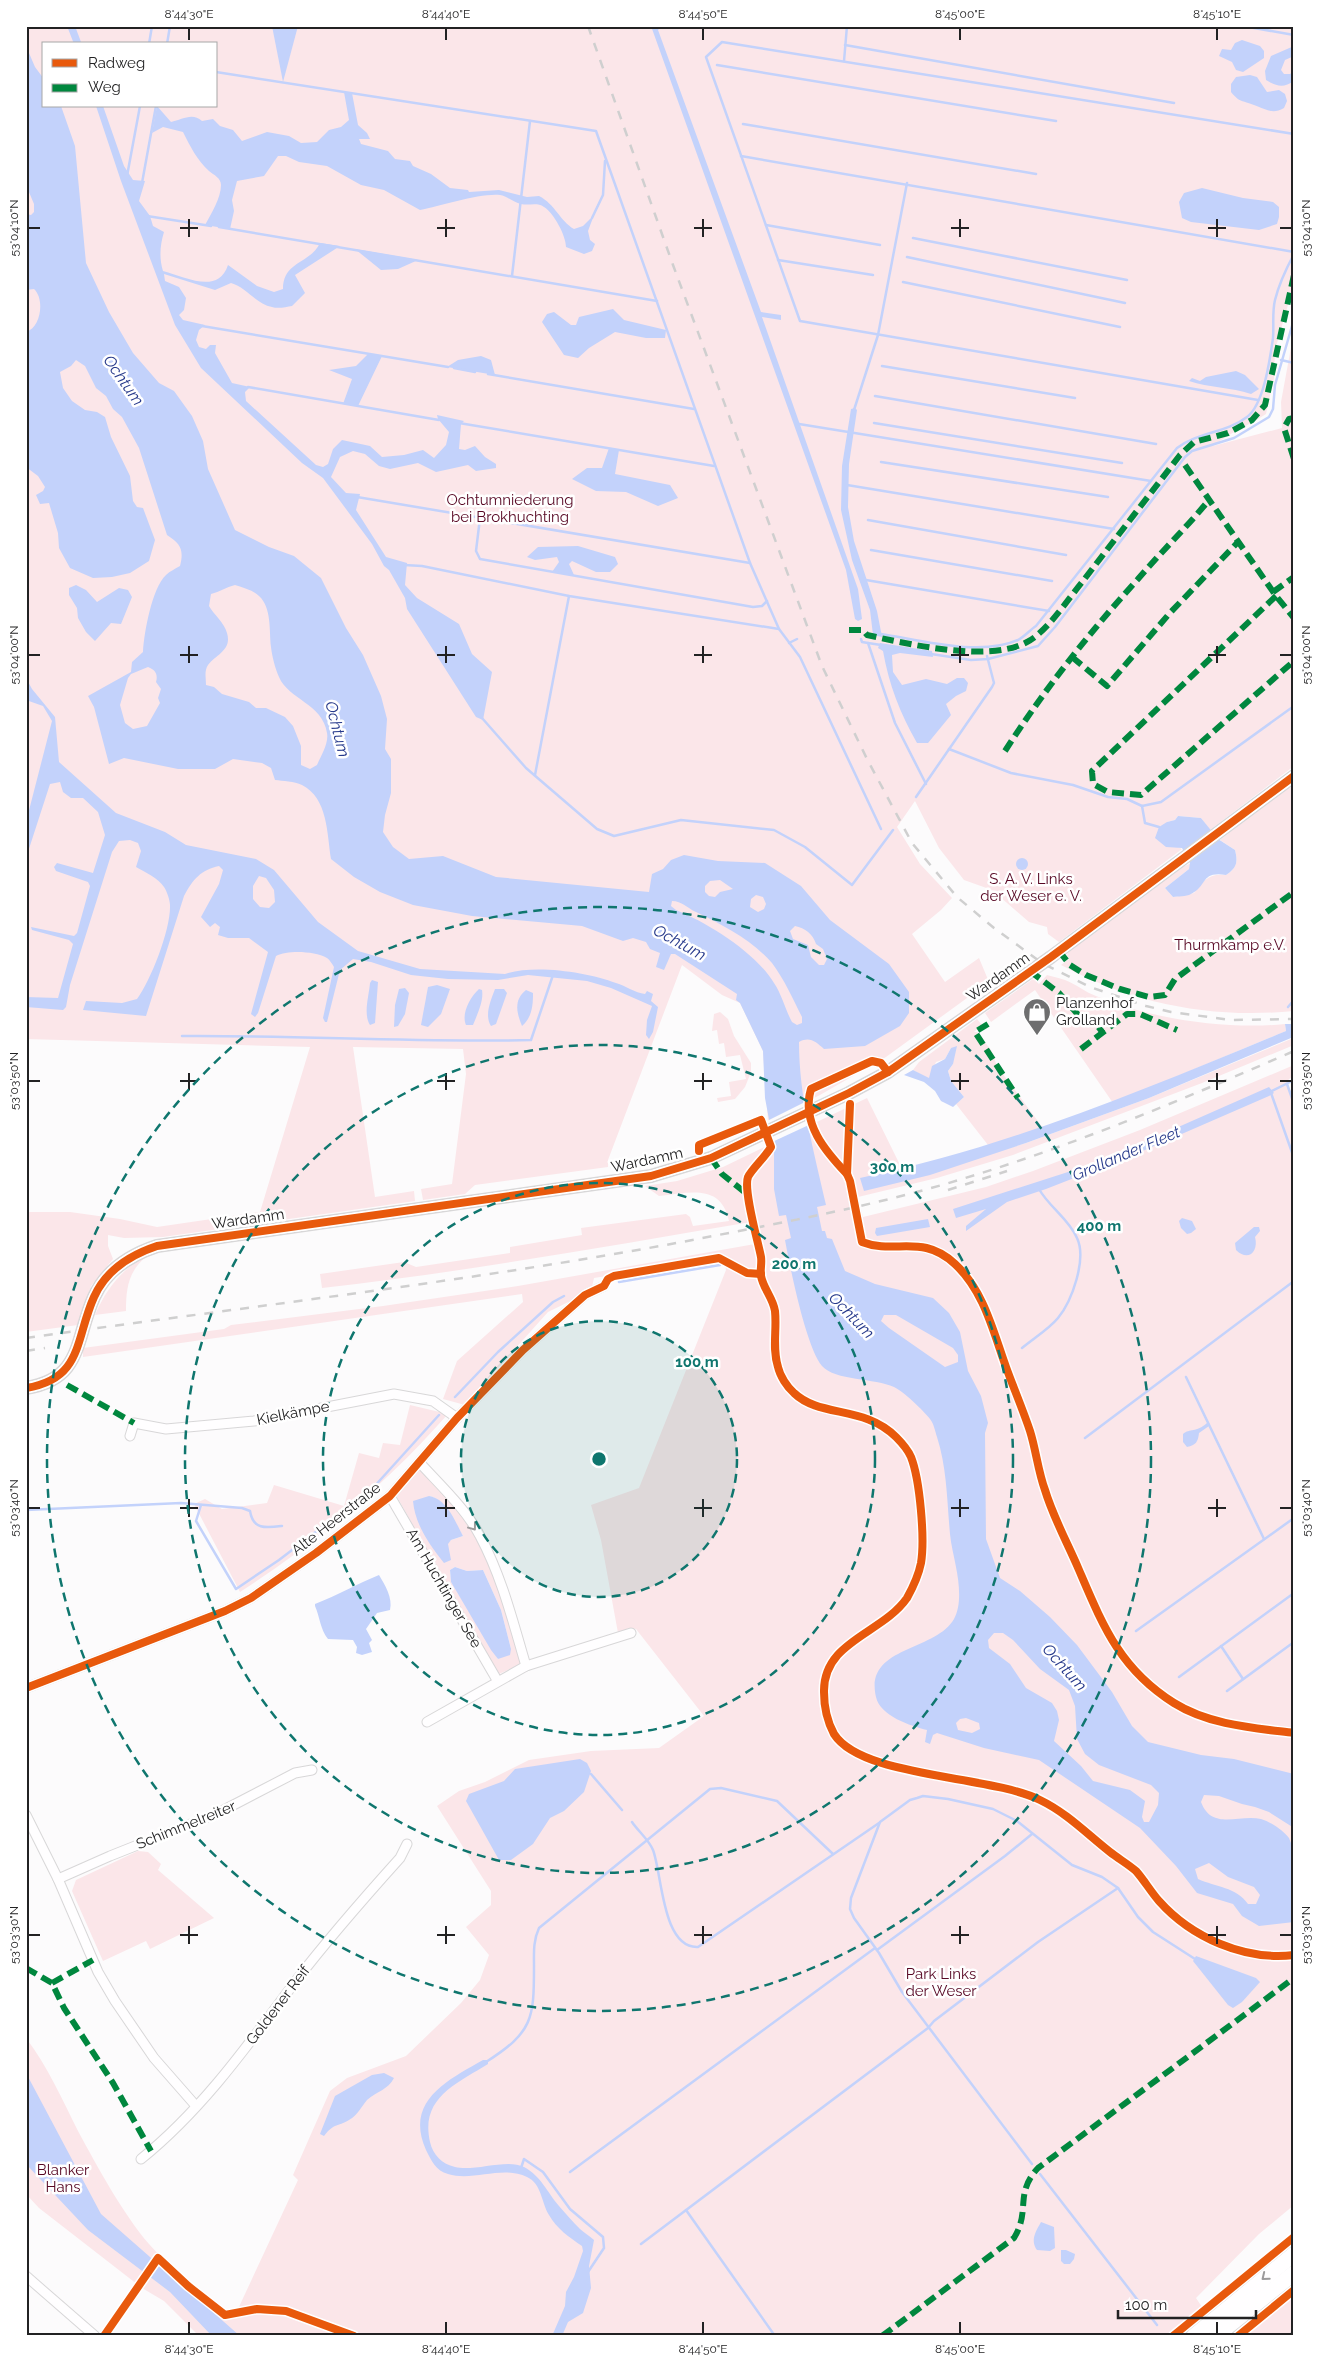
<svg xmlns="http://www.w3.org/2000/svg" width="1320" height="2362" viewBox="0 0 1320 2362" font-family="Raleway,sans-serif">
<rect width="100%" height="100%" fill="#fcfbfc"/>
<g fill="#fbe6e9" fill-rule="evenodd">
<path d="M26,26H1294V284L1275,350L1274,378L1266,414C1248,426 1229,433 1213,446L1282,428L1281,402L1294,331V766L1210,830L1201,818L1178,816L1175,820L1167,822L1166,847L1176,846L1182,849L1059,942L1048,934L1047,927L1029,922L992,890L964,880L939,848L915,801L897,827L920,864L952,898L941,910L912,934L945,982L979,958L989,982L886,1057L820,1095L768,1121L763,1051L740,1003L722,995L682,965L608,1160V1167L475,1185L465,1194L423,1200L421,1189L452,1184L466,1074L463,1049L353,1047L375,1197L414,1191L415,1201L163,1237L124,1238L108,1235V1246L113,1259L91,1286L78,1325L26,1332V1212H70L120,1219L157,1227L260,1212L310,1047L26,1039ZM44,44H216V106H44Z"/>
<path d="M1294,787V1011C1211,1019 1134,1004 1061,965L1069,959L1067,955L1072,948L1183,863L1185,866L1191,863L1189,869L1165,888L1173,897L1194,893C1204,880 1209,873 1226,875C1237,868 1238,862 1235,850L1220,840L1285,788Z"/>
<path d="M1047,975C1053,977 1060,978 1065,980C1076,984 1085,992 1096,996C1150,1019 1228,1030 1285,1024L1286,1031L1113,1103L1035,990L991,1022L985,1013L1033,979L1039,984Z"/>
<path d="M720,1012L728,1019L734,1036L751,1063V1072L745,1087L735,1099L718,1102L717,1098L731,1096L729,1082L746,1079L740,1055L726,1057L724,1043L719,1044L717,1030L712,1031L714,1014Z"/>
<path d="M977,1019L982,1025L974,1032H977L991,1050L997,1066L1043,1128L988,1145L956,1104L964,1097L951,1081L948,1071L953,1064L951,1048L945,1059L936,1062L929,1079L913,1070L919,1062Z"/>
<path d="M1292,1029H1294V1045L1202,1083L1013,1155L937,1178L858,1197L863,1217L986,1187L1033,1171L1140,1130L1294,1065V1075L1287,1081L1294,1100V2205L1259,2234L1196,2298L1202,2307L1168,2336H199L164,2301L142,2288L39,2208L26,2194V2038C48,2067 62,2099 78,2131C97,2166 123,2214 149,2244C170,2268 195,2288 220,2308L226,2311L238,2309L298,2180L293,2175L330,2091L347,2078L406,2056L461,2003L480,1980L489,1955L466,1927L491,1905V1891L437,1806L459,1791L485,1782L529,1760L591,1751L659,1748L704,1716L636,1629L629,1628L618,1633L601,1540L591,1505L639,1488L726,1270L723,1257L594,1278L591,1291L548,1312L465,1405L443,1399L457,1361L523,1302L522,1294L83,1357V1348L224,1329L231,1325L383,1306L518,1286L755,1244L751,1222C608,1246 466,1272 322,1288L320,1274L404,1262L416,1267L510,1253V1247L582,1235L581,1228L686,1214L690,1217L693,1226L729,1221C721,1183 689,1193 659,1196L645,1186L677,1181L723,1167L867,1098L902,1169L905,1180L1026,1143L1149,1098L1291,1039Z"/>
<path d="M144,1256H147C128,1271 126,1289 126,1311L95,1315C106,1289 121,1271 144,1256Z"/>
<path d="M410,1405L448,1414C387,1483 318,1542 240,1592L194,1504L205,1499L222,1509L267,1503L274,1485L344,1506L359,1453L379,1458L383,1443L400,1445Z"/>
<path d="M419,1470L426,1473C442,1493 463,1513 475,1537C496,1576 509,1620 521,1663L519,1665L499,1674L494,1670L396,1495ZM429,1496C446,1499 454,1522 463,1536L451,1540L447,1544ZM455,1567L467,1571L483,1570L501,1610L511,1649L498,1659L451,1582L450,1570Z"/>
<path d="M138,1851L148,1852L161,1864L158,1870L214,1918L150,1949L146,1941L103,1961L72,1891L76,1880Z"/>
<path d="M1294,2294V2336H1243Z"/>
</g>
<g fill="#c3d2fb" fill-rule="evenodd">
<path d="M67,26H75L81,42L83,44H74Z"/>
<path d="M272,26H298L283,82Z"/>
<path d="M651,26H661L658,30L761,312L781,315V320L762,317L858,589L862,619L858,621L855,619L846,570Z"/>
<path d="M1242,40L1260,46L1264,51V58L1243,72L1236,70L1232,62L1219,56L1222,49L1231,50L1235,43Z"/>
<path d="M26,46L35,67L44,79V106H61L75,146L86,263L109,312L133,353L159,383L174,391L192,416L203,441L208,469L235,530L269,547L294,556L321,578L346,628L363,655L381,696L387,719L385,749L391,759V793L385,815L383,832L393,847L409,859L443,856L496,877L649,892L652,874L663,869L671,860L684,855L718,861L765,863L801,886L830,920L889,964L909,992V1013L900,1026L865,1046L824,1049C816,1042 810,1036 799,1042C799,1097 814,1152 826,1205L817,1207L822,1231H825L827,1238L832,1239L845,1271L875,1284L933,1298L949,1313L960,1332L968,1371L981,1396L988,1423L985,1433L986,1539L1000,1578L1020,1591L1050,1617L1077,1645L1112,1692L1132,1726L1148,1742L1201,1755L1234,1759L1294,1774V1828L1269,1812L1255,1807L1242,1804L1219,1796L1204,1795L1201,1802C1212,1831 1239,1814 1261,1819C1268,1821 1276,1826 1281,1830C1284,1833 1287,1835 1289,1838C1299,1859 1294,1899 1294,1922L1259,1926L1242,1916L1233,1904L1197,1893L1176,1866L1140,1828L1039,1760L984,1748L937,1733L933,1735L930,1744L925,1742L927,1730C911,1726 880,1716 876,1697C864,1646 935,1652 954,1619C962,1605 959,1582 956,1567C954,1556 951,1545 950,1534C947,1501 947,1468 937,1437C935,1431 934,1424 930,1419C924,1411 903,1391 894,1387C875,1378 835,1381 822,1366C806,1347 790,1267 785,1240L791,1238L786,1215L779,1216L774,1189V1146L765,1098L763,1051L740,1003L736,1000L737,994L675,954H671L664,970L656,967L660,953L650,949L646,942L633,938L623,941L582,926L472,916L413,905L380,892L354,877L331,859C327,834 328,798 302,785C294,781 283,781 275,780L271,768L262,763L233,759L215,769H178L124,758L109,764L94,707L88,696L131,672L132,662L143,652C144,633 152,588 166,575C170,571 175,569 180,566C184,550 181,544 167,535L139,448L122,417L113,409L106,396L96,388L85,366L76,360L71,366L60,372L63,388L72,401L85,410L97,412L105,417L111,437L130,476L133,501L137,507L143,508L155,540L149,561L130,573L112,577L93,578L70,568L59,548L58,533L49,503L40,504L36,495L43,491L45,487L38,476L26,467V332C41,328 45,299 34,289L26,290V214L31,215L34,212V204L26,185ZM235,585C244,588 253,590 259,596C272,608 269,631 271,647C272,656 275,668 279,677C288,699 323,704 327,733C329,743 321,756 317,765L310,769L301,765V746L293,726L285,717L266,708H256L249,702L222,694L214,687L206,685C206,678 204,671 208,665C217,654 232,650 227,633C224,622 214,615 209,606L211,594C220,592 226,587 235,585ZM148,667C156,670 158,675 156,682L161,689L158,698L160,703L147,726L133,729L125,723L120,705L128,678L131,674ZM720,880L733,889L720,892L715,897L709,896L705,892V886L710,881ZM756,895L763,897L766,904L764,909L758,912L750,907L751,899ZM672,901C682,901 687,908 696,912C723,925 752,940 772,963C784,979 793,999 802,1017V1023L797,1025L792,1022C785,1009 782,995 774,983C755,952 708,923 676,910L671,906ZM795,926C805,928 813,934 816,944L823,949L827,959L824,965H819L811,957L808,945L793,939L790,931ZM884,1315H896L953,1348L958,1355V1362L945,1367L889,1328L881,1321ZM994,1633H1003L1013,1640L1040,1669L1069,1690L1075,1706L1077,1739L1085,1754L1099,1765L1151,1785L1159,1793L1158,1805L1149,1822H1144L1142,1817L1145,1801L1130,1790L1093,1781L1081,1766L1054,1741L1059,1720L1057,1711L1052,1703L1026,1688L1010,1664L989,1648L988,1640ZM966,1718L979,1723L980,1729L972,1733L958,1730L956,1723L960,1719ZM1209,1863L1228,1877L1254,1887L1260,1895L1256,1904H1248C1236,1887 1216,1887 1198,1879L1195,1869Z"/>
<path d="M1294,46V56L1285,60L1281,70L1284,74H1290L1294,71V81C1284,88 1277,87 1266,80L1265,71L1271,56Z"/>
<path d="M1250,75L1257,77L1267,92L1279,90L1285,94L1287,101L1284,108C1272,115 1266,109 1254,105C1242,100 1240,103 1231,92V84L1236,77Z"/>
<path d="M344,92L352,93L358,125L367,133L370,139H359L361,144L388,151L395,159L410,161L413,166L431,174L450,188L468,190L469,192L499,190L527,197L539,196C555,204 560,221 574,229L583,226L594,215L588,231L590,240L595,244L592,251L584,254L566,247C566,236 554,213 544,207C537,202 529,206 521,204C514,203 507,196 500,195C480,193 441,206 420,210L384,190L361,185L327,166L299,162L286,156H278L264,176L237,181L232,200L234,211L230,229L205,225C211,214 221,198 221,185C221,178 214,175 209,171C197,160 190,146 183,132L163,127L152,133L157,106L171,122C182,120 192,112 202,121L213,119L220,126L233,130L242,141L267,132L289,136L301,143L317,142L329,130L341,127L349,120Z"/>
<path d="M96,106H103L124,166L133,180L145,181L139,201L150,216L153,226L164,232C160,245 159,258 163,271C186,277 218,295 228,265L257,286L274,292L283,289C283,261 310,264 320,243L340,246L295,275L305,293L292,306C286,307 278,309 272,307C256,304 246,287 231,283L215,290L164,274L165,281L179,287L186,298L184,310L179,315L183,320L205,325L199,330L196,340L199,347L206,349L210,345H216L215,353L232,383L250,387L245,392L246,401L316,465L323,467L328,464L333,449L342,440L370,446L382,457L404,455L423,450L434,458L446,445L449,432L438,419L437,415L464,421L461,424L459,449L465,450L475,446L485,457L496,464V468L476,471L468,465L436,472L418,463L390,469L379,466L365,454L353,451L340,457L331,477L346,493L360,494L356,510L386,557L407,563L405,585L417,598L459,624L472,654L492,672L483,720L476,717L407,609L405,598L389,570L384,566L372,544L323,478L302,463L201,368L175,325L121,181Z"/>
<path d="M1202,188L1243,198L1273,202L1279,207V217L1277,224L1259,230L1191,222L1182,218L1179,202L1184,193Z"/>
<path d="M355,249L418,260L398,269L381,270Z"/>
<path d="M613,309L624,320L666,330L665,338H646L615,332L589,348L578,358L564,355L542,322L547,314L554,312L571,325H576L579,317Z"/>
<path d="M368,354L382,356L358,406L343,404L352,379L329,370L356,366Z"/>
<path d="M481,356L491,360L495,375L447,367L458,360Z"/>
<path d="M1236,371L1245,375L1259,389L1251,394C1231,387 1209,388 1189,381L1192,378L1200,381L1206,377Z"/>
<path d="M855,408L857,410L849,464L848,507L854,541L877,611L882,637L873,635L870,610L852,560L841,510L842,466L851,409Z"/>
<path d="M609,448L619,450L615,474L670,485L678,498L658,506L626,492L596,491L572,479L587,468H602Z"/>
<path d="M578,546L615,557L618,564L610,572H596L572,561L569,564L574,575L552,572L559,562L557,557L535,560L527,557L538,547Z"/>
<path d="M76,585L86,590L97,602L119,588L128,590L132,597L121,624L111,623L95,641L86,632L78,618L77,608L69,595V588Z"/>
<path d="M880,643L932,651L933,657L900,653L892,655L893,672L902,685L926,679L947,684L957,678H964L968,683L966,691L956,696L946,704L951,715L928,743H917C900,713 889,685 883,651L878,648Z"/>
<path d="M26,678L32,689L55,717L59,762L116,813L165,832L186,845L256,859L274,870L318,922L358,951L420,969L505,974C534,964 587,972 616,983C626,986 635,993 645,994L647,991L653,994L651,1001L658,1007L653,1032L649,1039L646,1035L647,1020L652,1006L611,988L587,981L528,975L498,980L448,979L411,975L371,962L353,959L340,970L327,1022H325L323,1018L334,967C332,964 330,960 327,958C314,951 288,950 276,956L258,1013L255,1017L251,1014L268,952L249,938H228L218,935L220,927L215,923L210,927L201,917L219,884L223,870L219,866C201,870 193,879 184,896L146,1016L83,1010L86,1001L122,1003L137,999C151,980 171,929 170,905C170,901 167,891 164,887C158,878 145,872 136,867L141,851L138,843L130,840L119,841L112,852L70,985L66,1007L63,1010L26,1007V997L58,998L73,944L69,940L32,930L31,927L74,936L77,933L90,886L88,882L56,871L54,867L57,863L93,873L105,835L98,812L83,798H71L63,792L60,782L50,784L26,858V822L52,721L43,706L26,700ZM259,876L266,878L274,890L275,902L269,908L260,907L253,899V886Z"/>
<path d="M1178,816L1201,818L1218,839L1235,850C1238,862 1237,868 1226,875C1200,871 1208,886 1191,894C1186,897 1178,896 1173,897L1165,888L1189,869L1190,863L1182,848L1166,847L1155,838L1159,827L1167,822L1175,820Z"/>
<circle cx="1022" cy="864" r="6"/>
<path d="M372,980L378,982L375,1023L370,1025C363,1014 369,996 370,983Z"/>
<path d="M437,985L450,989L441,1014L428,1027L421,1025L428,987Z"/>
<path d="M405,988L409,993L405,1014L398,1026L394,1027L395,1005L399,989Z"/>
<path d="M479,989L482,990C484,1001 477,1015 473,1025H466C461,1014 470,997 479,989Z"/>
<path d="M495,989H504L507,993L496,1024L491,1026C484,1015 491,1000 495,989Z"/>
<path d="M526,990L533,993C533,1006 532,1017 522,1026C517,1014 513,1000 526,990Z"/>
<path d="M1285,1024H1294L1291,1038L1149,1098L1026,1143L930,1175L864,1191L860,1178C1008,1147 1146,1089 1286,1031Z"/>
<path d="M957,1046L953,1064L948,1071L951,1081L964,1097L953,1107L941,1101L935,1091L924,1082L904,1075L913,1070L929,1078L932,1066L945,1059L951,1048Z"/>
<path d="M1269,1087L1274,1093L1269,1096L1138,1153L1046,1189L1007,1202L966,1231V1226L986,1209L956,1218L953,1209L1099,1162Z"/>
<path d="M1182,1218L1192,1221L1196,1229L1191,1233L1187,1234L1181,1228L1179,1221Z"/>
<path d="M928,1219L930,1227L877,1236L875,1233L876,1228Z"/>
<path d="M1254,1227H1259L1260,1231L1255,1237C1259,1252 1248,1262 1236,1250L1235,1243Z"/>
<path d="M1207,1423L1209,1426L1199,1433C1198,1442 1196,1445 1187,1447L1183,1442V1434C1190,1428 1196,1433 1207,1423Z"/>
<path d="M429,1496C447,1499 455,1521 463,1536L451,1540L448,1544L451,1560L444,1563C430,1545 415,1525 413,1501Z"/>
<path d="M455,1567L467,1571L483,1570L501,1610L511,1649L510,1655L498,1659L491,1650L451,1582L450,1570Z"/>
<path d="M379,1575C385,1585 393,1598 390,1610L377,1613L366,1629L372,1640L369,1643L372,1652L362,1655L356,1653L357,1647L353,1640L328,1639C320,1629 320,1617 315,1606V1604C338,1595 357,1584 379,1575Z"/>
<path d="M580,1759L587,1763L591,1771L584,1792L564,1811L550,1818L533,1844L511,1860H499L466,1801L469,1794L504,1781L515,1769Z"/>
<path d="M1196,1956L1256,1978L1260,1982L1242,2002L1233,2008L1228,2005L1193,1961Z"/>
<path d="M483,2060H488V2064C456,2084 420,2098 430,2142C433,2155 442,2164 455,2167C474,2172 507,2158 524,2167C541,2176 547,2192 559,2206C565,2213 573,2222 580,2229C584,2233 590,2236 594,2240L589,2266L591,2288L583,2313L568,2322L562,2336H552L565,2306L566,2292L574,2277L583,2251L582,2246C569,2237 557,2229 549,2215C541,2202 542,2184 527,2177C502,2165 473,2182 448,2174C436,2171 431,2160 426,2150C404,2101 448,2080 483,2060Z"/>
<path d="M26,2073L101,2214L240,2336H212L170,2292L88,2230L26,2164Z"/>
<path d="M384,2073L394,2078C388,2090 377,2091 367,2100C361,2107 358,2115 349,2120C337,2127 334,2123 324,2136L320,2134L335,2096L372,2075Z"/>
<path d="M1041,2222L1054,2227L1055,2248L1050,2251L1037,2250C1030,2240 1036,2231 1041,2222Z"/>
<path d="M1061,2250H1066L1075,2254L1074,2259L1070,2264H1064L1061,2261Z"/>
</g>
<path fill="#fcfbfc" d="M807,1101L811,1124L770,1143L765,1122Z"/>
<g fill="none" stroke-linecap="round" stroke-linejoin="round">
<g stroke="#c3d2fb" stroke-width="2.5">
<path d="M1243,26L1294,35"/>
<path d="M149,44L152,26"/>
<path d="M167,44L170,26"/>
<path d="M845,45L1174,103"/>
<path d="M844,61L847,26"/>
<path d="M717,65L1056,121"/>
<path d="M216,72L596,131L750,563L779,629L800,657L881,829"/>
<path d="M743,124L1036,174"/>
<path d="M741,156L1294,252"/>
<path d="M127,176L140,106"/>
<path d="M142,183L156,106"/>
<path d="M147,216L211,226"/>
<path d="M592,218L603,195L605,161"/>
<path d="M766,225L880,245"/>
<path d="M219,227L657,301"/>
<path d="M913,238L1127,280"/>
<path d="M907,257L1125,303"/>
<path d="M778,260L873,275"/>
<path d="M512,276L530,121"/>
<path d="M903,282L1120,327"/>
<path d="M202,326L448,367"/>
<path d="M1281,360L1294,363"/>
<path d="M882,366L1075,398"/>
<path d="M454,368L475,372"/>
<path d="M488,374L694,409"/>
<path d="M248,387L439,420"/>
<path d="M875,396L1156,444"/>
<path d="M1258,400L800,321L706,57L722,42L1294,134"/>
<path d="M854,410L878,335L907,183"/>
<path d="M459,423L714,466"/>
<path d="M874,423L1122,463"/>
<path d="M799,424L1151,481"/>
<path d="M881,462L1108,497"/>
<path d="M847,485L1114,529"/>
<path d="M357,497L750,563"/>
<path d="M480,518L476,551L480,559L753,607L762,606L767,601"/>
<path d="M868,520L1066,555"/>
<path d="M871,550L1052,581"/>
<path d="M404,565L422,566L569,596L779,629"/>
<path d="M866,580L1049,611"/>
<path d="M881,634C920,640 980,657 1018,640C1024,637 1030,630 1036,626L1177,448C1198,432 1226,433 1247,417C1264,404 1270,359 1273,338C1274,326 1272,312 1275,300C1279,284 1286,269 1294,254"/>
<path d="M861,639L862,642L868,643L895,723L926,784"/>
<path d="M789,643L797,639"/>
<path d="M868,643L881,645"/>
<path d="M931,654L971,660L988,659L1038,646L1055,627L1185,457L1192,451L1234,438L1269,417L1273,409L1275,385L1294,319"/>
<path d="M482,718L526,768L597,829L614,836L681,820L774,830L805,847L852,885L893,830"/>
<path d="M949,749L1011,773L1073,785L1108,797L1127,799L1142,806L1145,823L1159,827"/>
<path d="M535,775L569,596"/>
<path d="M916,797L992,687L994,683L987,656"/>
<path d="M1142,806L1161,802L1294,706"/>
<path d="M1288,1007L1294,1000"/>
<path d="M182,1036C299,1035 415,1043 531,1040L553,975"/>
<path d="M1287,1084L1294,1104"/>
<path d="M1270,1092L1294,1080"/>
<path d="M1271,1093L1294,1158"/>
<path d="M619,1282L720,1265"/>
<path d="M1022,1348C1034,1338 1049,1329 1058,1318C1072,1301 1087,1259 1077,1238C1069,1219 1049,1207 1039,1189"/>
<path d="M1186,1377L1264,1539"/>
<path d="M455,1397L498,1352L553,1302L564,1296"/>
<path d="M1085,1438L1294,1281"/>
<path d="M201,1505L196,1521L236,1589L279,1560L372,1489L439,1415"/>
<path d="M26,1510L181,1503L242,1508L250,1511C253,1530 266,1528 282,1526"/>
<path d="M1136,1631L1294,1518"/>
<path d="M1221,1646L1243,1679"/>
<path d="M1179,1677L1294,1593"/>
<path d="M1227,1691L1294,1642"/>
<path d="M591,1774L622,1810"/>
<path d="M632,1822C638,1831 649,1840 653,1850C662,1873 662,1949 698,1947L879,1823"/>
<path d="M877,1950L1005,1856L1032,1834"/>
<path d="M486,2062C533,2032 534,2019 534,1966C534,1953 533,1941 539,1928L710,1789L721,1788L777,1801L833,1854"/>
<path d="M1032,2164L902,1992L879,1953L854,1918L850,1909L851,1898L880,1822L910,1800L917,1798L923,1796L948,1799L993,1809L1017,1821L1072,1865L1102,1877L1118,1888L1138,1917L1153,1932L1195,1959"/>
<path d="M521,2168L524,2159L543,2172L570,2209L603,2237L604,2248L588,2272"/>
<path d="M570,2172L875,1948"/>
<path d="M1040,2174L1157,2325"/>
<path d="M686,2210L775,2336"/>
<path d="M641,2244L928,2028L934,2021L1038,1942L1118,1888"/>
</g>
<g stroke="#d8d7d8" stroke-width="11">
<g id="minor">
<path d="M130,1436L134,1423L166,1429L254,1421L394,1394L433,1401L457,1418"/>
<path d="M420,1463C440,1485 466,1509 480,1536C502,1577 513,1622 526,1666"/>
<path d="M390,1496L497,1680"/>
<path d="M26,1688L225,1611L251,1598L316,1553L390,1496L457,1418L523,1350L585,1295L604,1286"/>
<path d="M427,1722L526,1666L631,1633"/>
<path d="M26,1815L58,1879L98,1972L115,2001L154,2058L196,2106"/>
<path d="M58,1879L110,1856L218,1813L295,1773L312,1770"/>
<path d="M141,2159C202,2110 248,2045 295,1982C328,1939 364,1898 400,1858L407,1844"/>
<path d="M26,2276L95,2336"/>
</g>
</g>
<g stroke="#d8d7d8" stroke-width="14">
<path id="tertiary" d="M26,1388C83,1379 75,1339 94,1297C106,1270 130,1255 157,1246L651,1176L711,1158L849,1093L888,1072L1051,957L1294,776"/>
</g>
<g stroke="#d8d7d8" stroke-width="18">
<g id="trunk">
<path d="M1194,2336L1294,2254"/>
<path d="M1216,2336L1294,2273"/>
</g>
</g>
<use href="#minor" stroke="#fffeff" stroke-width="9"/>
<use href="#tertiary" stroke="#fffeff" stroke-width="11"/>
<use href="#trunk" stroke="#fffeff" stroke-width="15"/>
<path stroke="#cfcfcf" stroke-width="1" d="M1287,2336L1294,2330"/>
<g stroke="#cfcfcf" stroke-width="2.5" stroke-dasharray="9 9" stroke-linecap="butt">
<path d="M588,26L673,265L822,666L867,759L912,843L957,897L994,928L1042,963L1090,987L1146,1006L1171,1012L1231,1020L1294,1019"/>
<path d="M948,1190L1007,1171"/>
<path d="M26,1338C245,1307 465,1282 682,1242C759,1227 837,1213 913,1193C1044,1158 1170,1105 1294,1051"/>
<path d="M26,1351L45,1348"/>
</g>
<g stroke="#00873e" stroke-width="6" stroke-dasharray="12 6" stroke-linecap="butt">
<path d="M1294,418L1289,419L1284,428L1294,459"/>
<path d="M1185,465L1276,596L1294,618"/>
<path d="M1273,592L1294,577"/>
<path d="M1276,596L1092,771L1093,784L1108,792L1141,795L1294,661"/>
<path d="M849,630H863L867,635C908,644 989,663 1027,642C1047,632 1068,599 1083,581C1115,539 1148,497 1180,455L1194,442L1228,433L1252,420L1265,405L1294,275"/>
<path d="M1072,657L1107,686L1169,614L1238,542"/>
<path d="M1005,751C1044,690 1089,633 1138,579C1161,552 1187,527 1209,500"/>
<path d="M1059,951L1070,965L1086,975L1120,989L1149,997L1165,995L1175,979L1294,892"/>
<path d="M1030,971L1059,993L1081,1018L1096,1024L1103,1033"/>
<path d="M988,1024L975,1032L1018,1098"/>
<path d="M1081,1049L1127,1014H1140L1177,1030"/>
<path d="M711,1158L722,1174L747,1194"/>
<path d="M67,1385L134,1423"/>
<path d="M26,1968L52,1983L64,2008L113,2083L151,2151"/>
<path d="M52,1983L93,1960"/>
<path d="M882,2336L1014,2238C1031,2210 1014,2194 1038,2168L1294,1978"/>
</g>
<g stroke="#fff" stroke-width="11">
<g id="cycleway">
<path d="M850,1104L847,1174L850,1181L862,1242C895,1255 922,1233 955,1264C984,1291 993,1331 1006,1367C1014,1389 1023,1410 1030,1431C1036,1450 1038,1471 1045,1490C1053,1517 1068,1544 1079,1570C1103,1626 1120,1669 1174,1703C1209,1725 1254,1728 1294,1733"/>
<path d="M699,1151V1145L761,1120L771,1147C766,1156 751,1170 748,1177C743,1190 758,1241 761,1257C762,1263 760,1270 761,1276C763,1288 773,1298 775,1311C777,1330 772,1348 778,1367C780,1376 787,1387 794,1393C820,1418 864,1405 896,1437C902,1443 908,1450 911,1457C920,1480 925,1539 921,1563C919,1573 912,1589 907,1598C882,1634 823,1641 824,1692C824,1706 827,1721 834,1734C862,1778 990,1775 1040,1800C1067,1813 1087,1834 1110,1852C1119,1859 1128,1864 1136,1871C1144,1880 1151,1892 1159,1901C1191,1937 1244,1961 1294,1955"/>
<path d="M847,1174C825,1151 801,1123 811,1089L872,1061L881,1063L888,1072"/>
<path d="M26,1388C83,1379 75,1339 94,1297C106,1270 130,1255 157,1246L651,1176L711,1158L849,1093L888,1072L1051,957L1294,776"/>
<path d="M26,1688L225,1611L251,1598L316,1553L390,1496L457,1418L523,1350L585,1295L604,1286L608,1279L614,1276L719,1258L747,1273L761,1274"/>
<path d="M104,2336L158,2258L188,2286L225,2315L257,2309L286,2311L354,2336"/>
<path d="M1173,2336L1294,2237"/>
<path d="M1238,2336L1294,2290"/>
</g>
</g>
<use href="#cycleway" stroke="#e8590c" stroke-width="8"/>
</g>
<defs><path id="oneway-chevron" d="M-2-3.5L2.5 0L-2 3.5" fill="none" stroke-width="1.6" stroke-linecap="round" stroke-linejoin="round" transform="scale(1.25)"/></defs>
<g stroke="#9c9b9c">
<use href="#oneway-chevron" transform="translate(473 1527) rotate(53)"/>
<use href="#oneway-chevron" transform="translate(1265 2277) rotate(141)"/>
</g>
<path fill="none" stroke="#222223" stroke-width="2" d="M189,28V40M446,28V40M703,28V40M960,28V40M1217,28V40M189,219V237M446,219V237M703,219V237M960,219V237M1217,219V237M28,228H40M180,228H198M437,228H455M694,228H712M951,228H969M1208,228H1226M1280,228H1292M189,646V663M446,646V663M703,646V663M960,646V663M1217,646V663M28,655H40M180,655H198M437,655H455M694,655H712M951,655H969M1208,655H1226M1280,655H1292M189,1073V1090M446,1073V1090M703,1073V1090M960,1073V1090M1217,1073V1090M28,1081H40M180,1081H198M437,1081H455M694,1081H712M951,1081H969M1208,1081H1226M1280,1081H1292M189,1499V1517M446,1499V1517M703,1499V1517M960,1499V1517M1217,1499V1517M28,1508H40M180,1508H198M437,1508H455M694,1508H712M951,1508H969M1208,1508H1226M1280,1508H1292M189,1926V1944M446,1926V1944M703,1926V1944M960,1926V1944M1217,1926V1944M28,1935H40M180,1935H198M437,1935H455M694,1935H712M951,1935H969M1208,1935H1226M1280,1935H1292M189,2322V2334M446,2322V2334M703,2322V2334M960,2322V2334M1217,2322V2334"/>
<circle cx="599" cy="1459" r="138" fill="#0f766e" fill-opacity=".12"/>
<g fill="none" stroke="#0f766e" stroke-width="2.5" stroke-dasharray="9 6">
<circle cx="599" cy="1459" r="138"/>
<circle cx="599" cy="1459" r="276"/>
<circle cx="599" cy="1459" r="414"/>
<circle cx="599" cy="1459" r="552"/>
</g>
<defs>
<g id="shop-pin" transform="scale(1.4375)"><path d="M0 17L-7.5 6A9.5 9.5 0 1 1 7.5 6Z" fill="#6e6e6f" stroke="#fff"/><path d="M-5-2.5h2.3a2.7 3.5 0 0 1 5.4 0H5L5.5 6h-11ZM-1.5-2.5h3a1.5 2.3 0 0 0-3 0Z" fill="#fff"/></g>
</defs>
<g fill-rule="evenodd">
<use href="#shop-pin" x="1037" y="1012"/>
</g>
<g text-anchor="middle" stroke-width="5" stroke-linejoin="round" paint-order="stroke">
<g font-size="15" fill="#570723" stroke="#fff">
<text x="510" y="505">Ochtumniederung<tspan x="510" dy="17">bei Brokhuchting</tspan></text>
<text x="1031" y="884">S. A. V. Links<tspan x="1031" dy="17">der Weser e. V.</tspan></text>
<text x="1230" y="950">Thurmkamp e.V.</text>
<text x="941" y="1979">Park Links<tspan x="941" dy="17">der Weser</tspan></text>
<text x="63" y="2175">Blanker<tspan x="63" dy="17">Hans</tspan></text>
</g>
<g font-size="15" fill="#222223" stroke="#fff">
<text transform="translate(998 977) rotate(-35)" y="5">Wardamm</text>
<text transform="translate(647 1160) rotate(-12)" y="5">Wardamm</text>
<text transform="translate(248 1219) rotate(-8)" y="5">Wardamm</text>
<text transform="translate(293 1413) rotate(-11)" y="5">Kielkämpe</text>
<text transform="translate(336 1519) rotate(-38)" y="5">Alte Heerstraße</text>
<text transform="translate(444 1588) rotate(60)" y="5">Am Huchtinger See</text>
<text transform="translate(186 1825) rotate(-22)" y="5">Schimmelreiter</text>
<text transform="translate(278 2005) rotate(-53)" y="5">Goldener Reif</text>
</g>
<g font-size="15" fill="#222223" stroke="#fff" text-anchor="start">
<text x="1056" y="1008">Planzenhof<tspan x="1056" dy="17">Grolland</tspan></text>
</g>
<g font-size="16" font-style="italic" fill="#26398b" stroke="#fff">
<text transform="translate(124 380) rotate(55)" y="6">Ochtum</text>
<text transform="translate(338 729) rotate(76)" y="6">Ochtum</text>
<text transform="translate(680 942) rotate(29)" y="6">Ochtum</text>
<text transform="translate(1126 1153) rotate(-23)" y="6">Grollander Fleet</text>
<text transform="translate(852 1315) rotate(46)" y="6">Ochtum</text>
<text transform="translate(1065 1667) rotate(48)" y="6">Ochtum</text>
</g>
</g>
<circle cx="599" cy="1459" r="8" fill="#0f766e" stroke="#fff" stroke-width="2.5"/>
<g font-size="15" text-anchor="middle" font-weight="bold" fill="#0f766e" stroke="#fff" stroke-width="5" stroke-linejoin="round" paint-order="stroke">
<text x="892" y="1172">300 m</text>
<text x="1099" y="1231">400 m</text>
<text x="794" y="1269">200 m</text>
<text x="697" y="1367">100 m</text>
</g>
<rect width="1320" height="2362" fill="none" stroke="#ffffff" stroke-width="55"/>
<rect x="42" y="42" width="175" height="65" fill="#ffffff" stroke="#a7a7a7"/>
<rect x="52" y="59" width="25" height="8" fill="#e8590c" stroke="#a7a7a7"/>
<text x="88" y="68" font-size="15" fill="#222223">Radweg</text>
<rect x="52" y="84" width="25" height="8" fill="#00873e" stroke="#a7a7a7"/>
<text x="88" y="92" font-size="15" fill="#222223">Weg</text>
<path d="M1118 2310v8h138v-8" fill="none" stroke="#222223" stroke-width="2.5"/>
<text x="1125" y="2310" font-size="15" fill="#222223" stroke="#ffffff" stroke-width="4" paint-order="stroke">100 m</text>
<rect x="28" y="28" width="1264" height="2306" fill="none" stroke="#222223" stroke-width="2"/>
<g font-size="12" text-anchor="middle" fill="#222223">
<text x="189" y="18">8°44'30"E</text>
<text x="446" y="18">8°44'40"E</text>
<text x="703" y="18">8°44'50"E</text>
<text x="960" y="18">8°45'00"E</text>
<text x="1217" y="18">8°45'10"E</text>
<text transform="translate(14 228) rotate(-90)" y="4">53°04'10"N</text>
<text transform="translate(1306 228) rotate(-90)" y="4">53°04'10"N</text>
<text transform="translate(14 655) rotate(-90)" y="4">53°04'00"N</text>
<text transform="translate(1306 655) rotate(-90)" y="4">53°04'00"N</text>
<text transform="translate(14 1081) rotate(-90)" y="4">53°03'50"N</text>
<text transform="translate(1306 1081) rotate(-90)" y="4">53°03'50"N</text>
<text transform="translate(14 1508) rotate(-90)" y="4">53°03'40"N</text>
<text transform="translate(1306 1508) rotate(-90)" y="4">53°03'40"N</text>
<text transform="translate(14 1935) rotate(-90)" y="4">53°03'30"N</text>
<text transform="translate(1306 1935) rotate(-90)" y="4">53°03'30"N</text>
<text x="189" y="2353">8°44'30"E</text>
<text x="446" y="2353">8°44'40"E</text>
<text x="703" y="2353">8°44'50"E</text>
<text x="960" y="2353">8°45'00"E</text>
<text x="1217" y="2353">8°45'10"E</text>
</g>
</svg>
